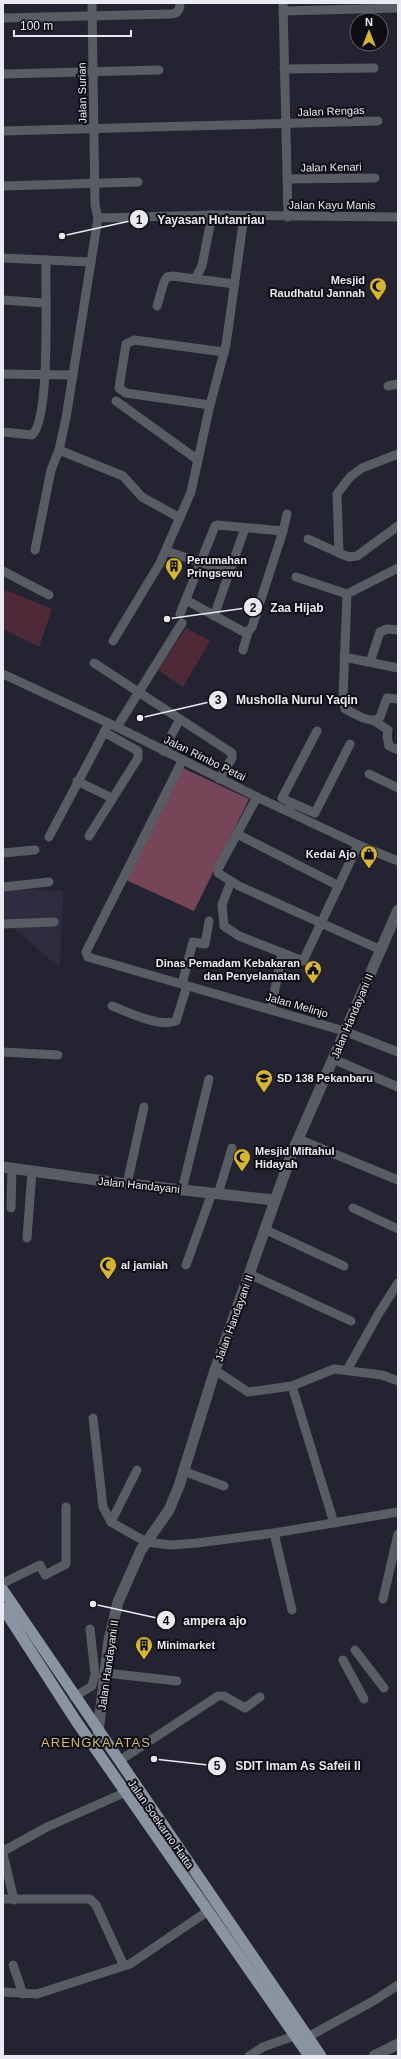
<svg xmlns="http://www.w3.org/2000/svg" width="401" height="2059" viewBox="0 0 401 2059" font-family="Arial,sans-serif">
<rect width="100%" height="100%" fill="#242331"/>
<path fill="#2f2c40" d="M3,889L63,891L60,968L3,919Z"/>
<g fill="#4e2938">
<path d="M3,589L52,609L39,647L3,629Z"/>
<path d="M186,628L210,641L183,687L158,670Z"/>
</g>
<path fill="#744658" d="M183,768L249,799L194,911L126,880Z"/>
<g fill="none" stroke-linecap="round" stroke-linejoin="round">
<g stroke="#585c63" stroke-width="9">
<path d="M283,3L288,217"/>
<path d="M283,11L398,8"/>
<path d="M3,18L170,14C177,14 180,11 180,3"/>
<path d="M284,69L374,68"/>
<path d="M3,74L159,70"/>
<path d="M3,131L378,121"/>
<path d="M287,179L375,178"/>
<path d="M3,186L138,182"/>
<path d="M98,218L212,215L398,217"/>
<path d="M3,258L91,262"/>
<path d="M195,279L235,284"/>
<path d="M3,300L45,303"/>
<path d="M157,306L164,282L167,277L173,276L195,279L202,266L212,215"/>
<path d="M3,374L73,375"/>
<path d="M388,386L398,384"/>
<path d="M116,401L198,460"/>
<path d="M210,405L126,393L119,388L126,344L134,340L224,352"/>
<path d="M3,432L32,435C51,419 45,291 46,260"/>
<path d="M59,450L123,476L142,497L180,518"/>
<path d="M398,454L362,468L350,477L337,494L339,553L349,557L357,556L398,526"/>
<path d="M283,531L287,514"/>
<path d="M308,539L339,553"/>
<path d="M35,550L51,470L59,450L66,418L98,218L95,205L92,3"/>
<path d="M166,551L230,572"/>
<path d="M3,571L49,595"/>
<path d="M296,577L347,594L398,568"/>
<path d="M347,594L343,698L345,709L363,718L375,721L380,717L387,698L398,699"/>
<path d="M180,614L215,526L217,525L283,531L252,627L248,632L242,631L186,600"/>
<path d="M214,616L245,528"/>
<path d="M113,641L160,563L191,492L210,405L226,345L244,216"/>
<path d="M243,650L248,632"/>
<path d="M344,657L398,668"/>
<path d="M370,662L380,632L387,629L398,630"/>
<path d="M94,663L232,753V758L219,779"/>
<path d="M3,674L117,727L257,797L361,846L398,861"/>
<path d="M373,720L388,730L387,736L389,746L398,750"/>
<path d="M117,727L182,623"/>
<path d="M163,751L180,719"/>
<path d="M182,761L86,952L88,957L344,1031L398,1052"/>
<path d="M369,774L398,788"/>
<path d="M77,781L112,798"/>
<path d="M257,797L218,869V873L239,886L381,950"/>
<path d="M292,803L315,813L350,744"/>
<path d="M289,809L292,803L282,798L317,731"/>
<path d="M237,834L339,886"/>
<path d="M89,836L138,758V751L104,732"/>
<path d="M49,837L107,727"/>
<path d="M3,853L35,850"/>
<path d="M231,881L222,905L224,926L239,936L303,961L358,845"/>
<path d="M3,887L49,882"/>
<path d="M3,924L54,922"/>
<path d="M182,984L193,942L205,944L209,921"/>
<path d="M112,1006C128,1012 160,1028 176,1021L187,986"/>
<path d="M271,1010L282,953"/>
<path d="M3,1052L58,1055"/>
<path d="M333,1059L398,1087"/>
<path d="M298,1139L398,1180"/>
<path d="M127,1184L144,1107"/>
<path d="M182,1190L209,1079"/>
<path d="M218,1194L232,1148"/>
<path d="M11,1208L12,1168"/>
<path d="M353,1208L398,1229"/>
<path d="M264,1229L344,1266"/>
<path d="M27,1238L32,1171"/>
<path d="M186,1265L212,1193"/>
<path d="M249,1274L351,1321"/>
<path d="M215,1370L248,1392L292,1386L334,1369L382,1375L398,1381"/>
<path d="M347,1370L379,1313L398,1283"/>
<path d="M292,1386L334,1523"/>
<path d="M93,1418L103,1507L111,1522L146,1542L171,1545L197,1543L274,1533L398,1512"/>
<path d="M183,1471L224,1486"/>
<path d="M111,1522L137,1470"/>
<path d="M274,1533L292,1610"/>
<path d="M3,1583L40,1565L45,1575L66,1564V1507"/>
<path d="M383,1599L398,1534"/>
<path d="M355,1650L384,1688"/>
<path d="M343,1660L364,1699"/>
<path d="M106,1673L177,1681"/>
<path d="M74,1697L92,1686L95,1674L90,1629"/>
<path d="M119,1761L218,1696H224L245,1708L260,1697"/>
<path d="M3,1849H7L47,1827L126,1792"/>
<path d="M3,1854L14,1900"/>
<path d="M3,1899H90L96,1905L124,1966"/>
<path d="M13,1965L23,1994"/>
<path d="M3,1992L37,1994L130,1964L208,1911"/>
<path d="M308,2037L375,2000L398,1985"/>
<path d="M249,2056L263,2047L294,2036"/>
</g>
<g stroke="#585c63" stroke-width="11">
<path d="M3,1167L111,1182L274,1200"/>
<path d="M98,1732L109,1640L118,1602L141,1550L169,1510L179,1486L215,1370L292,1153L398,910"/>
<path d="M374,2056L398,2044"/>
</g>
<g stroke="#8a94a1" stroke-width="11">
<path d="M3,1590L321,2056"/>
<path d="M3,1608L76,1721L309,2056"/>
</g>
</g>
<defs>
<g id="mosque-pin" transform="scale(0.9)"><path d="M0 17L-7.5 6A9.5 9.5 0 1 1 7.5 6Z" fill="#d6b534" stroke="#0e0d13"/><path d="M3.5-4.9A6 6 0 1 0 3.5 4.9A5 5 0 1 1 3.5-4.9Z" fill="#111"/></g>
<g id="building-pin" transform="scale(0.9)"><path d="M0 17L-7.5 6A9.5 9.5 0 1 1 7.5 6Z" fill="#d6b534" stroke="#0e0d13"/><path d="M-4-6H4V6H1V3H-1V6H-4ZM-2.5-4.3h1.7v1.8h-1.7ZM.8-4.3h1.7v1.8H.8ZM-2.5-1h1.7V.8h-1.7ZM.8-1h1.7V.8H.8Z" fill="#111"/></g>
<g id="shop-pin" transform="scale(0.9)"><path d="M0 17L-7.5 6A9.5 9.5 0 1 1 7.5 6Z" fill="#d6b534" stroke="#0e0d13"/><path d="M-5-2.5h2.3a2.7 3.5 0 0 1 5.4 0H5L5.5 6h-11ZM-1.5-2.5h3a1.5 2.3 0 0 0-3 0Z" fill="#111"/></g>
<g id="civic-pin" transform="scale(0.9)"><path d="M0 17L-7.5 6A9.5 9.5 0 1 1 7.5 6Z" fill="#d6b534" stroke="#0e0d13"/><path d="M-.6-6.5H3V-4.5H.6V-3L4-1V1h2V6H-6V1h2V-1L-.6-3ZM-1.2 2.5V6h2.4V2.5Z" fill="#111"/></g>
<g id="school-pin" transform="scale(0.9)"><path d="M0 17L-7.5 6A9.5 9.5 0 1 1 7.5 6Z" fill="#d6b534" stroke="#0e0d13"/><path d="M0-5L7-2L0 1L-7-2ZM-4 1L0 2.5L4 1V4Q0 6-4 4Z" fill="#111"/></g>
</defs>
<g fill-rule="evenodd">
<use href="#mosque-pin" x="378" y="286"/>
<use href="#building-pin" x="174" y="566"/>
<use href="#shop-pin" x="369" y="854"/>
<use href="#civic-pin" x="313" y="969"/>
<use href="#school-pin" x="264" y="1078"/>
<use href="#mosque-pin" x="242" y="1157"/>
<use href="#mosque-pin" x="108" y="1265"/>
<use href="#building-pin" x="144" y="1645"/>
</g>
<g text-anchor="middle" stroke-width="4" stroke-linejoin="round" paint-order="stroke">
<g font-size="11" fill="#eaeaf3" stroke="#0e0d13">
<text transform="translate(82 93) rotate(-91)" y="4">Jalan Surian</text>
<text transform="translate(331 111) rotate(-2)" y="4">Jalan Rengas</text>
<text transform="translate(331 167) rotate(-1)" y="4">Jalan Kenari</text>
<text x="332" y="209">Jalan Kayu Manis</text>
<text transform="translate(205 758) rotate(26)" y="4">Jalan Rimbo Petai</text>
<text transform="translate(297 1005) rotate(16)" y="4">Jalan Melinjo</text>
<text transform="translate(352 1016) rotate(-67)" y="4">Jalan Handayani II</text>
<text transform="translate(139 1185) rotate(6)" y="4">Jalan Handayani</text>
<text transform="translate(234 1318) rotate(-70)" y="4">Jalan Handayani II</text>
<text transform="translate(108 1665) rotate(-82)" y="4">Jalan Handayani II</text>
<text transform="translate(161 1824) rotate(55)" y="4">Jalan Soekarno Hatta</text>
</g>
<g font-size="11" font-weight="bold" fill="#eaeaf3" stroke="#0e0d13" text-anchor="start">
<text x="365" y="284" text-anchor="end">Mesjid<tspan x="365" dy="13">Raudhatul Jannah</tspan></text>
<text x="187" y="564">Perumahan<tspan x="187" dy="13">Pringsewu</tspan></text>
<text x="356" y="858" text-anchor="end">Kedai Ajo</text>
<text x="300" y="967" text-anchor="end">Dinas Pemadam Kebakaran<tspan x="300" dy="13">dan Penyelamatan</tspan></text>
<text x="277" y="1082">SD 138 Pekanbaru</text>
<text x="255" y="1155">Mesjid Miftahul<tspan x="255" dy="13">Hidayah</tspan></text>
<text x="121" y="1269">al jamiah</text>
<text x="157" y="1649">Minimarket</text>
</g>
<g font-size="13" letter-spacing="1" fill="#d3bd71" stroke="#0e0d13">
<text x="96" y="1747">ARENGKA ATAS</text>
</g>
</g>
<path fill="none" stroke="#eaeaf3" stroke-width="1.5" d="M62 236L139 219M167 619L253 607M140 718L218 700M93 1604L166 1620M154 1759L217 1766"/>
<g fill="#eaeaf3" stroke="#0e0d13" stroke-width="1.5">
<circle cx="62" cy="236" r="4"/>
<circle cx="167" cy="619" r="4"/>
<circle cx="140" cy="718" r="4"/>
<circle cx="93" cy="1604" r="4"/>
<circle cx="154" cy="1759" r="4"/>
<circle cx="139" cy="219" r="10"/>
<circle cx="253" cy="607" r="10"/>
<circle cx="218" cy="700" r="10"/>
<circle cx="166" cy="1620" r="10"/>
<circle cx="217" cy="1766" r="10"/>
</g>
<g font-size="12" text-anchor="middle" font-weight="bold" fill="#111">
<text x="139" y="224">1</text>
<text x="253" y="612">2</text>
<text x="218" y="704">3</text>
<text x="166" y="1625">4</text>
<text x="217" y="1770">5</text>
</g>
<g font-size="12" text-anchor="middle" font-weight="bold" fill="#eaeaf3" stroke="#0e0d13" stroke-width="4" stroke-linejoin="round" paint-order="stroke">
<text x="211" y="224">Yayasan Hutanriau</text>
<text x="297" y="612">Zaa Hijab</text>
<text x="297" y="704">Musholla Nurul Yaqin</text>
<text x="215" y="1625">ampera ajo</text>
<text x="298" y="1770">SDIT Imam As Safeii II</text>
</g>
<rect width="401" height="2059" fill="none" stroke="#eaeaf3" stroke-width="8"/>
<g transform="translate(369 32)"><circle r="19" fill="#0e0d13" stroke="#66656d"/>
<path d="M0-3L7 15L0 10L-7 15Z" fill="#d6b534"/>
<text y="-6" font-size="11" font-weight="bold" text-anchor="middle" fill="#eaeaf3">N</text>
</g>
<path d="M14 30v6h117v-6" fill="none" stroke="#eaeaf3" stroke-width="2"/>
<text x="20" y="30" font-size="12" fill="#eaeaf3" stroke="#0e0d13" stroke-width="3" paint-order="stroke">100 m</text>
</svg>
